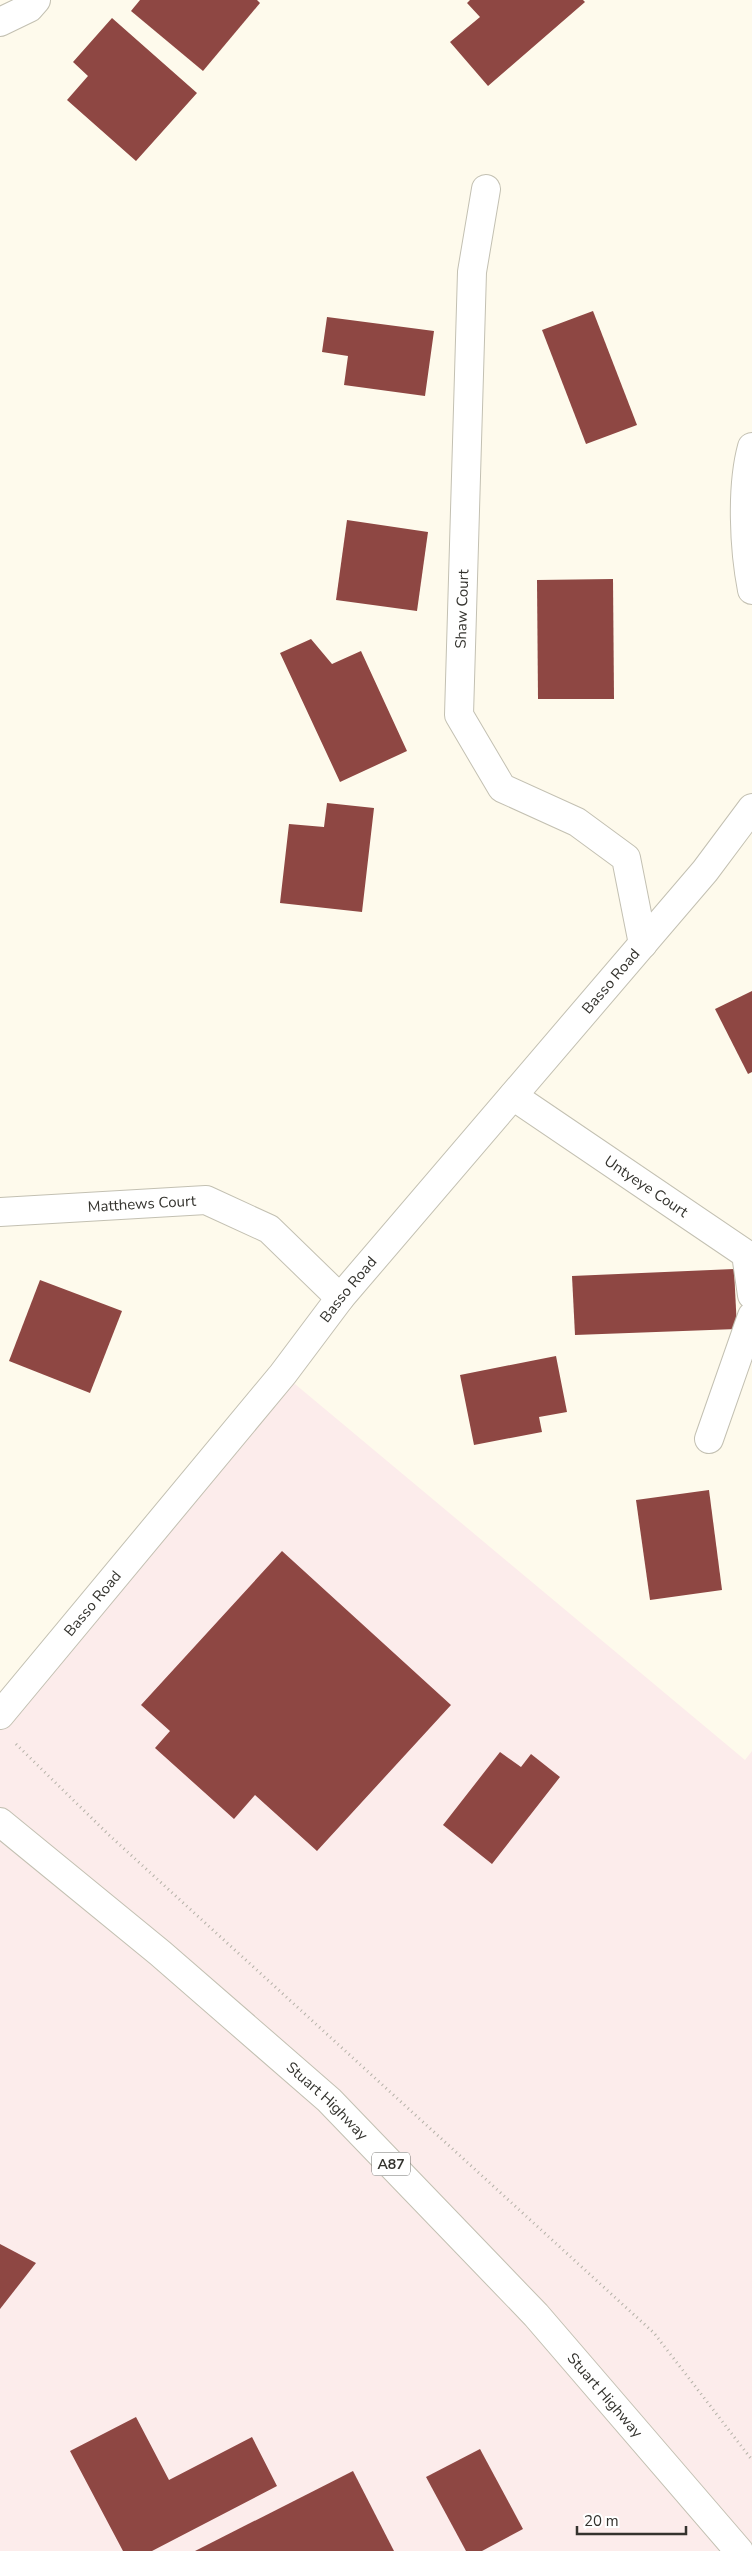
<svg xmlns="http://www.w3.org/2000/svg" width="752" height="2551" viewBox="0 0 752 2551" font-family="'Nunito Sans',sans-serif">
<rect width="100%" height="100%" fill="#fefaec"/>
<path fill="#fceceb" d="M283,1374L745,1760L752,1751V2551H0V1715Z"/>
<g fill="#8e4743">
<path d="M140,0H257L260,3L203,71L131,11Z"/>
<path d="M470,0H583L585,2L488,86L450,42L480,17L467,3Z"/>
<path d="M112,18L197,93L136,161L67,100L88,76L73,62Z"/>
<path d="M593,311L637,425L586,444L542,330Z"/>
<path d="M327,317L434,331L425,396L344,385L348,356L322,352Z"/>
<path d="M347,520L428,532L417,611L336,600Z"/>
<path d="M613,579L614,699H538L537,580Z"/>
<path d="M311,639L332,664L361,651L407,751L340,782L280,653Z"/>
<path d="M327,803L374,808L362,912L280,903L289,824L324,827Z"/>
<path d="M752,991V1072L748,1074L715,1009Z"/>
<path d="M734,1269L737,1329L575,1335L572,1276Z"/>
<path d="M40,1280L122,1311L90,1393L9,1361Z"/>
<path d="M556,1356L567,1412L539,1417L542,1432L474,1445L460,1375Z"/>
<path d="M709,1490L722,1590L650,1600L636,1500Z"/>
<path d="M282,1551L451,1705L317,1851L255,1795L234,1819L155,1748L170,1731L141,1705Z"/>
<path d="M500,1752L521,1767L531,1754L560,1777L492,1864L443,1825Z"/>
<path d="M0,2244L36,2263L0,2309Z"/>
<path d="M136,2417L169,2480L252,2437L277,2486L152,2551H123L70,2451Z"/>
<path d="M480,2449L523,2529L482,2551H466L426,2477Z"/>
<path d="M353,2471L394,2551H195Z"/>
</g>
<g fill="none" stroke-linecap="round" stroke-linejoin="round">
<g stroke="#c3c0b2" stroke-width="30">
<g id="street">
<path d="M0,22L29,8L36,0"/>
<path d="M486,189L472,272L459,715L502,788L577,822L626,858L643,944"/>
<path d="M752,447C741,487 744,549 752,590"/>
<path id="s1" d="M513,1096L746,1254L752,1295"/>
<path id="s2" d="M0,1212L206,1200L269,1229L340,1298"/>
<path d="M709,1439L752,1316"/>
<path id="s3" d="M0,1715L283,1374L340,1298L705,871L752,808"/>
</g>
</g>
<g stroke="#c3c0b2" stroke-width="30">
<g id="highway">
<path id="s4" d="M0,1822L160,1953L329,2100L536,2315L739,2551"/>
</g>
</g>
<path stroke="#b5b2a8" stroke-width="3" stroke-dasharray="1 4" stroke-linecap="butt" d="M16,1744L109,1835L654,2333L752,2460"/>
<use href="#street" stroke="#fff" stroke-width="28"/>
<use href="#highway" stroke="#fff" stroke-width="28"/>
</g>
<g text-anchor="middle" stroke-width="5" stroke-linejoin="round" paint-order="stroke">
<rect fill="#fff" stroke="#71706d" stroke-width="1" x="372" y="2152.5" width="38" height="23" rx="4"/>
<g font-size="14" font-weight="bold" fill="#34332e">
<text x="391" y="2169">A87</text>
</g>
<g font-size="15" fill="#34332e" stroke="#fff">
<text transform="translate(462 609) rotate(-88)" y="5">Shaw Court</text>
<text dy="5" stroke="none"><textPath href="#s3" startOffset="955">Basso Road</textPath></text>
<text dy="5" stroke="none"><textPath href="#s1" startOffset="161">Untyeye Court</textPath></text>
<text dy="5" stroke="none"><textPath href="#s2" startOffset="142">Matthews Court</textPath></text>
<text dy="5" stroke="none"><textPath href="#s3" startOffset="550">Basso Road</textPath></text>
<text dy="5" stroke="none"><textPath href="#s3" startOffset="145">Basso Road</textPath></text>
<text dy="5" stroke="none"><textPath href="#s4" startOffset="430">Stuart Highway</textPath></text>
<text dy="5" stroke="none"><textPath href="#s4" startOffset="835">Stuart Highway</textPath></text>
</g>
</g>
<path d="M577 2526v8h109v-8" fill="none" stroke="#34332e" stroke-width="2.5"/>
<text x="584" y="2526" font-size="15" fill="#34332e" stroke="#ffffff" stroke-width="4" paint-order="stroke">20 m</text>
</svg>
